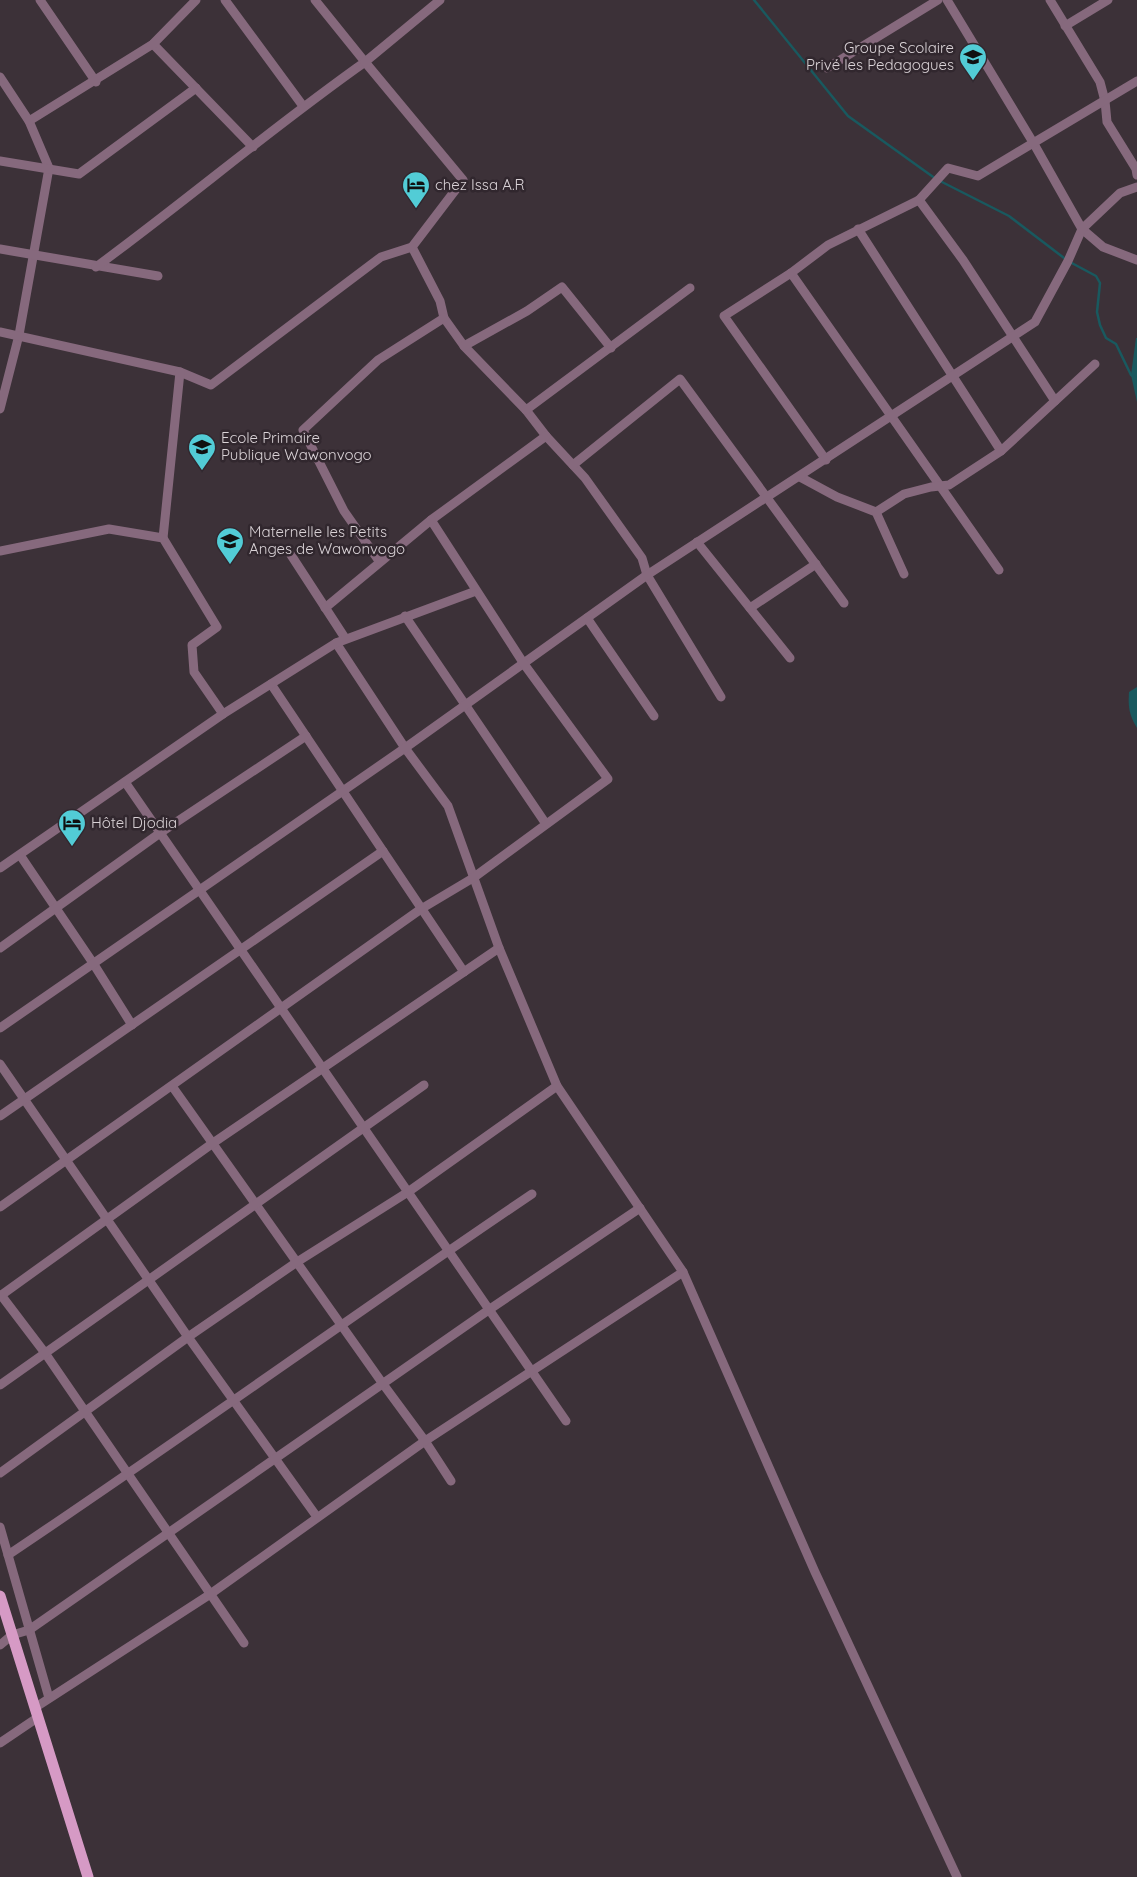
<svg xmlns="http://www.w3.org/2000/svg" width="1137" height="1877" viewBox="0 0 1137 1877" font-family="Quicksand,sans-serif">
<rect width="100%" height="100%" fill="#3c3138"/>
<g fill="#19595f">
<path d="M1136,338H1137V402L1131,375Z"/>
<path d="M1137,687V728C1129,715 1128,707 1129,692Z"/>
</g>
<g fill="none" stroke-linecap="round" stroke-linejoin="round">
<g stroke="#19595f" stroke-width="2.5">
<path d="M754,0L848,116L936,179"/>
<path d="M940,181L1009,216L1068,261L1096,276L1100,283L1097,312L1100,325L1106,338L1116,344L1131,375L1137,379"/>
</g>
<g stroke="#86697d" stroke-width="9">
<path d="M40,0L96,82"/>
<path d="M225,0L303,106"/>
<path d="M947,0L1034,144L1082,229L1103,247L1137,260"/>
<path d="M1050,0L1100,82L1105,101L1107,122L1136,169L1137,175"/>
<path d="M1065,26L1108,0"/>
<path d="M153,44L253,147"/>
<path d="M827,68L938,0"/>
<path d="M0,77L29,121L49,168L19,335L0,409"/>
<path d="M29,121L153,44L196,0"/>
<path d="M0,161L79,174L196,88"/>
<path d="M919,200L963,260L1055,401"/>
<path d="M858,229L1001,451"/>
<path d="M412,247L440,301L444,318L464,346L526,410L546,436L585,478L642,558L647,575L721,697"/>
<path d="M0,249L158,276"/>
<path d="M96,267C187,200 273,127 365,62L315,0"/>
<path d="M791,273L999,570"/>
<path d="M0,332L180,372L211,385L381,257L412,247L463,180L365,62L440,0"/>
<path d="M464,346L527,311L562,287L611,348"/>
<path d="M526,410L690,288"/>
<path d="M826,460L724,316L791,273L828,245L919,200L948,168L978,176L1137,81"/>
<path d="M573,465L680,379L844,603"/>
<path d="M800,477L837,497L876,512L904,574"/>
<path d="M876,512L904,494L931,487L949,485L1001,451L1095,364"/>
<path d="M163,538L180,372"/>
<path d="M697,542L790,658"/>
<path d="M0,551L109,529L163,538L217,627L192,645L194,672L223,714"/>
<path d="M291,555L345,638"/>
<path d="M379,561L344,511L303,430L378,360L444,318"/>
<path d="M325,608L431,520L546,436"/>
<path d="M750,608L816,564"/>
<path d="M405,616L546,824"/>
<path d="M587,618L654,716"/>
<path d="M336,643L405,748L448,806L499,948L557,1086L683,1272L815,1572L957,1877"/>
<path d="M271,684L464,972"/>
<path d="M125,782L566,1421"/>
<path d="M20,855L93,963L132,1025"/>
<path d="M0,868L223,714L336,643L476,591"/>
<path d="M0,948L160,833L306,736"/>
<path d="M0,1028L405,748L647,575L1035,322L1068,261L1082,229L1120,193L1137,187"/>
<path d="M0,1064L188,1337L317,1517"/>
<path d="M172,1086L383,1384L425,1441L451,1481"/>
<path d="M0,1116L383,851"/>
<path d="M0,1207L421,909L473,878L608,779L524,664L431,520"/>
<path d="M1,1295L45,1353L244,1643"/>
<path d="M0,1296L213,1143L499,948"/>
<path d="M0,1385L424,1085"/>
<path d="M0,1473L188,1337L297,1262L408,1192L557,1086"/>
<path d="M0,1527L49,1698"/>
<path d="M8,1555C184,1437 356,1313 532,1194"/>
<path d="M0,1645L12,1635L29,1630L490,1309L640,1208"/>
<path d="M36,1707L209,1595L425,1441L683,1272"/>
<path d="M0,1743L37,1718"/>
</g>
<path stroke="#d69ac5" stroke-width="11" d="M0,1596L88,1877"/>
</g>
<defs>
<g id="school-pin" transform="scale(1.4375)"><path d="M0 17L-7.5 6A9.5 9.5 0 1 1 7.5 6Z" fill="#52ccd6" stroke="#31272e"/><path d="M0-5L7-2L0 1L-7-2ZM-4 1L0 2.5L4 1V4Q0 6-4 4Z" fill="#111"/></g>
<g id="hotel-pin" transform="scale(1.4375)"><path d="M0 17L-7.5 6A9.5 9.5 0 1 1 7.5 6Z" fill="#52ccd6" stroke="#31272e"/><path d="M-6-4.5h1.5V1H6V5H4.5V3h-9V5H-6ZM-4 0a1.8 1.8 0 1 1 3.6 0ZM.5 0V-2.5h3Q6-2.5 6 0Z" fill="#111"/></g>
</defs>
<g fill-rule="evenodd">
<use href="#school-pin" x="973" y="57"/>
<use href="#hotel-pin" x="416" y="185"/>
<use href="#school-pin" x="202" y="447"/>
<use href="#school-pin" x="230" y="541"/>
<use href="#hotel-pin" x="72" y="823"/>
</g>
<g text-anchor="middle" stroke-width="5" stroke-linejoin="round" paint-order="stroke">
<g font-size="15" fill="#d9d2d6" stroke="#31272e" text-anchor="start">
<text x="954" y="53" text-anchor="end">Groupe Scolaire<tspan x="954" dy="17">Privé les Pedagogues</tspan></text>
<text x="435" y="190">chez Issa A.R</text>
<text x="221" y="443">Ecole Primaire<tspan x="221" dy="17">Publique Wawonvogo</tspan></text>
<text x="249" y="537">Maternelle les Petits<tspan x="249" dy="17">Anges de Wawonvogo</tspan></text>
<text x="91" y="828">Hôtel Djodia</text>
</g>
</g>
</svg>
